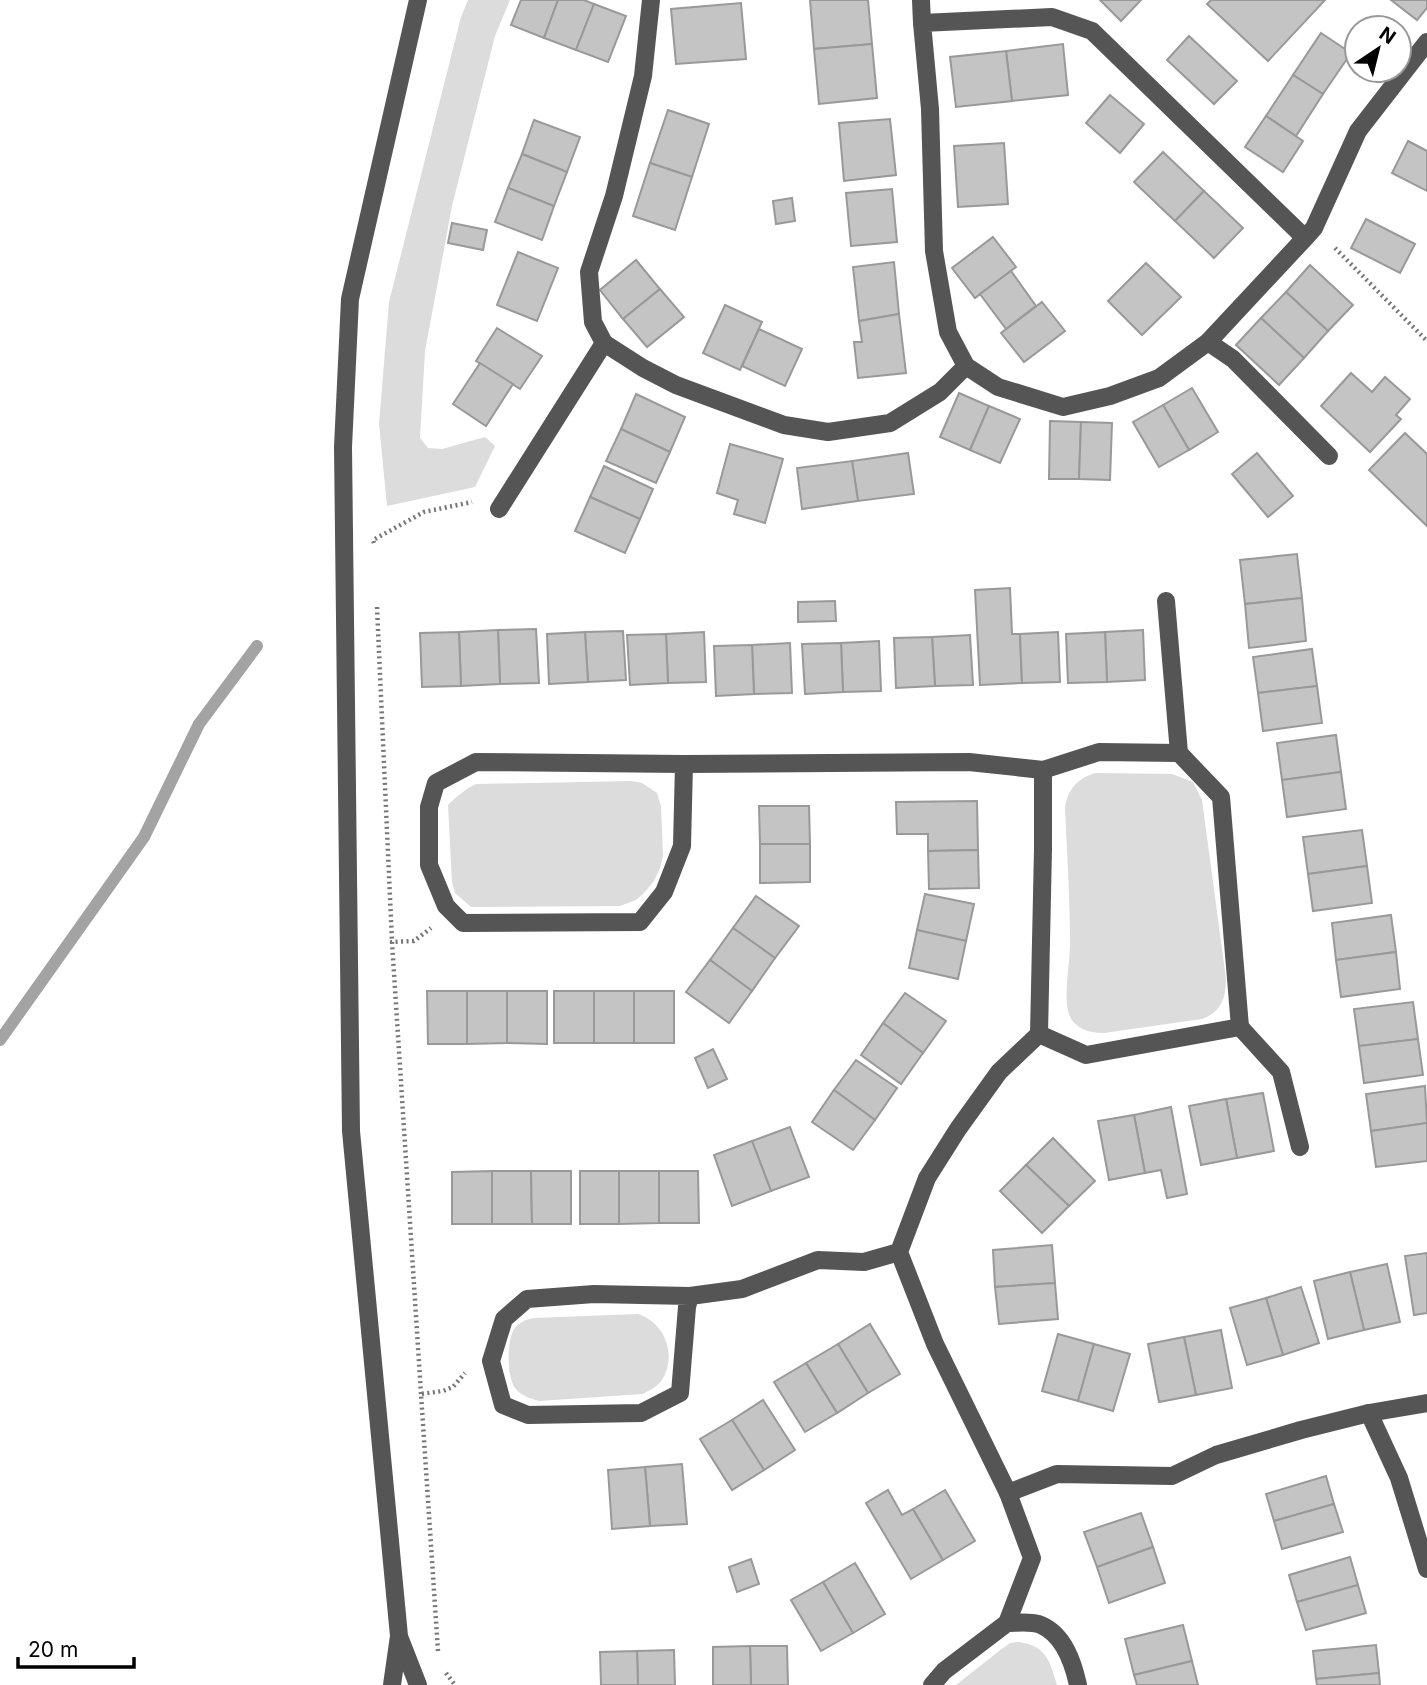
<svg xmlns="http://www.w3.org/2000/svg" width="1427" height="1685" viewBox="0 0 1427 1685" font-family="Inter,sans-serif">
<rect width="100%" height="100%" fill="#fff"/>
<g fill="#dcdcdc">
<path d="M468,0H510L495,36L452,206L425,351L420,438L428,448L442,449L485,437L495,446L475,487L387,506L379,424L389,302L461,17Z"/>
<path d="M1095,773L1172,774L1193,782L1202,800L1226,979C1226,998 1221,1012 1202,1019L1104,1033C1090,1033 1074,1029 1069,1014C1063,998 1070,962 1070,944C1070,898 1067,853 1065,808C1068,789 1077,779 1095,773Z"/>
<path d="M632,781L642,783L657,793L661,806L663,856L660,868L654,881L644,893L636,900L620,906L471,907L455,893L452,882L448,805C457,796 464,790 476,784Z"/>
<path d="M638,1314C666,1323 677,1356 662,1380C657,1387 650,1390 643,1394L539,1401C530,1398 521,1396 515,1388C507,1377 506,1339 515,1328C520,1322 527,1319 534,1318Z"/>
<path d="M1019,1642C1047,1646 1050,1662 1057,1685H956L999,1651L1010,1643Z"/>
</g>
<g fill="none" stroke-linecap="round" stroke-linejoin="round">
<path stroke="#a3a3a3" stroke-width="12" d="M0,1040L144,837L199,724L257,646"/>
</g>
<g fill="#c4c4c4" stroke="#999" stroke-width="2">
<path d="M521,0H558L544,38L511,25Z"/>
<path d="M558,0H584L594,4L576,50L544,38Z"/>
<path d="M810,0H868L872,44L814,49Z"/>
<path d="M1100,0H1141L1121,21Z"/>
<path d="M1211,0H1325L1268,61L1207,4Z"/>
<path d="M1391,0H1427V8L1417,20Z"/>
<path d="M741,3L746,59L676,64L671,9Z"/>
<path d="M594,4L626,16L608,62L576,50Z"/>
<path d="M1321,33L1351,53L1323,94L1293,75Z"/>
<path d="M1189,36L1237,81L1214,104L1167,60Z"/>
<path d="M872,44L877,98L819,104L814,49Z"/>
<path d="M1063,44L1068,95L1012,101L1006,51Z"/>
<path d="M1006,51L1012,101L956,107L950,57Z"/>
<path d="M1293,75L1323,94L1296,136L1266,116Z"/>
<path d="M1110,95L1144,124L1120,153L1086,123Z"/>
<path d="M668,110L709,124L692,177L650,163Z"/>
<path d="M1266,116L1303,141L1283,172L1245,147Z"/>
<path d="M890,119L896,175L844,181L839,123Z"/>
<path d="M534,120L580,137L567,172L522,154Z"/>
<path d="M1408,141L1427,151V191L1392,173Z"/>
<path d="M1004,143L1008,204L958,207L954,146Z"/>
<path d="M1163,152L1204,191L1175,221L1134,182Z"/>
<path d="M522,154L567,172L554,206L508,188Z"/>
<path d="M650,163L692,177L675,230L633,216Z"/>
<path d="M508,188L554,206L542,240L495,222Z"/>
<path d="M892,189L897,242L851,246L846,193Z"/>
<path d="M1204,191L1243,228L1214,258L1175,221Z"/>
<path d="M792,198L795,221L776,224L773,201Z"/>
<path d="M1366,219L1415,244L1400,273L1351,248Z"/>
<path d="M452,223L487,230L483,250L448,243Z"/>
<path d="M993,237L1016,267L975,298L952,268Z"/>
<path d="M518,252L558,268L537,321L497,305Z"/>
<path d="M636,260L660,289L623,319L600,290Z"/>
<path d="M894,262L899,314L859,321L853,267Z"/>
<path d="M1146,263L1181,297L1142,335L1108,301Z"/>
<path d="M1310,265L1353,305L1328,331L1286,292Z"/>
<path d="M1011,271L1036,306L1006,329L980,294Z"/>
<path d="M660,289L684,317L647,347L623,319Z"/>
<path d="M1286,292L1328,331L1304,358L1261,318Z"/>
<path d="M1042,302L1065,331L1024,362L1001,333Z"/>
<path d="M725,305L762,322L740,370L703,353Z"/>
<path d="M899,314L906,373L858,378L854,342H862L859,321Z"/>
<path d="M1261,318L1304,358L1279,385L1236,345Z"/>
<path d="M497,328L542,356L520,389L476,361Z"/>
<path d="M759,329L802,349L785,386L742,366Z"/>
<path d="M480,363L513,384L486,426L453,404Z"/>
<path d="M1351,373L1372,392L1385,377L1410,399L1396,415L1401,419L1370,452L1321,406Z"/>
<path d="M1192,388L1218,432L1189,450L1163,405Z"/>
<path d="M959,393L989,406L970,450L940,437Z"/>
<path d="M636,394L685,417L670,452L621,429Z"/>
<path d="M1163,405L1189,450L1159,467L1133,422Z"/>
<path d="M989,406L1020,419L1000,463L970,450Z"/>
<path d="M1050,421L1081,422L1079,479H1049Z"/>
<path d="M1081,422L1112,423L1110,480L1079,479Z"/>
<path d="M621,429L670,452L656,483L606,461Z"/>
<path d="M1405,433L1427,454V526L1369,470Z"/>
<path d="M730,444L783,459L765,523L734,514L738,500L717,493Z"/>
<path d="M908,453L914,494L858,501L852,461Z"/>
<path d="M1257,453L1293,496L1268,517L1232,474Z"/>
<path d="M852,461L858,501L802,509L797,468Z"/>
<path d="M604,466L653,489L640,519L590,497Z"/>
<path d="M590,497L640,519L625,553L575,531Z"/>
<path d="M1297,554L1302,598L1245,604L1240,560Z"/>
<path d="M1010,588L1012,634H1020L1022,683L980,685L975,590Z"/>
<path d="M1302,598L1306,641L1249,648L1245,604Z"/>
<path d="M835,601L836,621L798,622V602Z"/>
<path d="M536,629L539,683L500,684L498,630Z"/>
<path d="M498,630L500,684L461,686L459,632Z"/>
<path d="M1143,630L1145,680L1107,682L1105,632Z"/>
<path d="M623,631L626,680L588,682L585,632Z"/>
<path d="M459,632L461,686L422,687L420,633Z"/>
<path d="M585,632L588,682L549,684L547,634Z"/>
<path d="M704,632L706,682L668,683L666,634Z"/>
<path d="M1058,632L1060,682L1022,683L1020,634Z"/>
<path d="M1105,632L1107,682L1068,683L1066,634Z"/>
<path d="M666,634L668,683L630,685L627,635Z"/>
<path d="M970,635L973,685L935,686L932,637Z"/>
<path d="M932,637L935,686L896,688L894,638Z"/>
<path d="M879,641L881,691L843,692L841,643Z"/>
<path d="M790,643L792,693L754,694L752,645Z"/>
<path d="M841,643L843,692L805,694L802,644Z"/>
<path d="M752,645L754,694L716,696L714,646Z"/>
<path d="M1312,649L1317,686L1258,693L1253,657Z"/>
<path d="M1317,686L1322,723L1263,731L1258,693Z"/>
<path d="M1336,735L1341,772L1282,780L1277,743Z"/>
<path d="M1341,772L1346,809L1287,817L1282,780Z"/>
<path d="M977,801L978,850L928,851V834H897L896,802Z"/>
<path d="M759,806H809L810,844H760Z"/>
<path d="M1362,830L1367,866L1308,874L1303,837Z"/>
<path d="M760,844H810V882L760,883Z"/>
<path d="M978,850L979,888L929,889L928,851Z"/>
<path d="M1367,866L1372,903L1313,911L1308,874Z"/>
<path d="M925,894L974,904L966,941L917,930Z"/>
<path d="M756,896L799,926L775,958L733,928Z"/>
<path d="M1391,915L1396,952L1336,960L1332,923Z"/>
<path d="M733,928L775,958L752,991L710,960Z"/>
<path d="M917,930L966,941L958,979L909,968Z"/>
<path d="M1396,952L1400,989L1341,997L1336,960Z"/>
<path d="M710,960L752,991L729,1023L686,992Z"/>
<path d="M427,991H467V1044H428Z"/>
<path d="M467,991H507V1043L467,1044Z"/>
<path d="M507,991H547V1044L507,1043Z"/>
<rect x="554" y="991" width="40" height="52"/>
<rect x="594" y="991" width="40" height="52"/>
<rect x="634" y="991" width="40" height="52"/>
<path d="M905,993L946,1021L923,1053L883,1023Z"/>
<path d="M1413,1002L1418,1039L1359,1046L1354,1009Z"/>
<path d="M883,1023L923,1053L901,1084L861,1055Z"/>
<path d="M1418,1039L1423,1075L1364,1083L1359,1046Z"/>
<path d="M713,1049L727,1079L708,1088L695,1058Z"/>
<path d="M856,1060L897,1088L875,1120L834,1090Z"/>
<path d="M1425,1086L1427,1123L1371,1131L1366,1094Z"/>
<path d="M834,1090L875,1120L853,1150L812,1122Z"/>
<path d="M1263,1093L1274,1151L1237,1158L1226,1099Z"/>
<path d="M1226,1099L1237,1158L1201,1165L1189,1106Z"/>
<path d="M1171,1107L1187,1194L1167,1198L1161,1170L1145,1173L1134,1115Z"/>
<path d="M1134,1115L1145,1173L1109,1180L1098,1121Z"/>
<path d="M1427,1123V1161L1376,1167L1371,1131Z"/>
<path d="M790,1127L809,1177L771,1191L752,1141Z"/>
<path d="M1053,1138L1095,1181L1069,1206L1026,1165Z"/>
<path d="M752,1141L771,1191L732,1206L714,1155Z"/>
<path d="M1026,1165L1069,1206L1042,1233L1000,1191Z"/>
<path d="M492,1171V1224H452V1172Z"/>
<path d="M492,1171H531L532,1224H492Z"/>
<path d="M531,1171H571V1224H532Z"/>
<rect x="580" y="1171" width="39" height="53"/>
<path d="M619,1171H659V1223L619,1224Z"/>
<path d="M659,1171H698L699,1223H659Z"/>
<path d="M1052,1245L1055,1283L995,1287L993,1250Z"/>
<path d="M1427,1253V1313L1414,1315L1405,1256Z"/>
<path d="M1387,1264L1400,1322L1364,1330L1350,1272Z"/>
<path d="M1350,1272L1364,1330L1328,1339L1314,1281Z"/>
<path d="M1055,1283L1058,1319L999,1324L995,1287Z"/>
<path d="M1301,1287L1319,1343L1283,1355L1266,1298Z"/>
<path d="M1266,1298L1283,1355L1247,1365L1230,1308Z"/>
<path d="M870,1324L900,1374L868,1393L838,1344Z"/>
<path d="M1221,1330L1232,1388L1196,1395L1184,1337Z"/>
<path d="M1058,1334L1094,1344L1078,1401L1042,1391Z"/>
<path d="M1184,1337L1196,1395L1159,1402L1148,1344Z"/>
<path d="M838,1344L868,1393L837,1413L806,1363Z"/>
<path d="M1094,1344L1130,1354L1113,1411L1078,1401Z"/>
<path d="M806,1363L837,1413L805,1432L774,1382Z"/>
<path d="M763,1400L795,1450L764,1470L732,1420Z"/>
<path d="M732,1420L764,1470L732,1490L700,1439Z"/>
<path d="M682,1464L687,1524L650,1526L645,1467Z"/>
<path d="M645,1467L650,1526L612,1529L608,1470Z"/>
<path d="M1326,1476L1334,1504L1274,1521L1266,1494Z"/>
<path d="M888,1490L902,1515L913,1509L943,1560L911,1579L866,1503Z"/>
<path d="M945,1490L975,1541L943,1560L913,1509Z"/>
<path d="M1334,1504L1343,1532L1282,1549L1274,1521Z"/>
<path d="M1141,1513L1153,1547L1097,1567L1084,1532Z"/>
<path d="M1153,1547L1165,1583L1109,1603L1097,1567Z"/>
<path d="M1350,1557L1358,1585L1297,1602L1289,1575Z"/>
<path d="M751,1559L759,1584L737,1592L729,1567Z"/>
<path d="M855,1563L885,1614L853,1633L823,1582Z"/>
<path d="M823,1582L853,1633L821,1651L791,1600Z"/>
<path d="M1358,1585L1366,1613L1306,1630L1297,1602Z"/>
<path d="M1183,1625L1192,1661L1134,1675L1125,1639Z"/>
<path d="M1376,1645L1379,1673L1316,1679L1313,1651Z"/>
<path d="M750,1646H787L788,1685H751Z"/>
<path d="M750,1646L751,1685H713V1647Z"/>
<path d="M674,1650L675,1685H638L637,1651Z"/>
<path d="M637,1651L638,1685H601L600,1652Z"/>
<path d="M1192,1661L1198,1685H1137L1134,1675Z"/>
<path d="M1379,1673L1380,1685H1317L1316,1679Z"/>
</g>
<g fill="none" stroke-linecap="round" stroke-linejoin="round">
<g stroke="#777" stroke-width="4.5" stroke-dasharray="2 3.5" stroke-linecap="butt">
<path d="M1335,248L1427,341"/>
<path d="M374,543L373,540L424,512L472,502"/>
<path d="M377,607L392,942"/>
<path d="M421,1394L392,942L414,941L431,928"/>
<path d="M438,1651L421,1394L443,1391L453,1387L465,1373"/>
<path d="M446,1673L455,1685"/>
</g>
<g stroke="#555" stroke-width="18">
<path d="M651,0L643,76L614,196L589,272L593,322L604,343L643,368L676,385L784,425L828,432L890,423L940,392L966,366"/>
<path d="M921,0L922,23"/>
<path d="M1305,238L1092,31L1052,17L922,23L930,109L934,251L948,332L966,366L998,387L1063,407L1110,396L1159,378L1208,342L1305,238L1314,228L1358,131L1427,42"/>
<path d="M1208,342L1233,359L1329,456"/>
<path d="M499,509L604,343"/>
<path d="M684,764L682,846L664,892L640,922L463,923L446,906L429,865V807L436,783L476,762L684,764L969,762L1043,770L1099,752L1179,753"/>
<path d="M1240,1027L1281,1072L1300,1147"/>
<path d="M1039,1034L1043,849V770"/>
<path d="M690,1296L687,1307L680,1393L641,1413L528,1415L503,1405L491,1361L504,1319L527,1299L594,1294L690,1296L742,1289L818,1260L864,1262L899,1252"/>
<path d="M1369,1413L1399,1478L1427,1569"/>
<path d="M1008,1493L1057,1474L1172,1476L1216,1455L1301,1430L1369,1413L1427,1403"/>
<path d="M1007,1623C1017,1623 1032,1621 1041,1625C1064,1635 1073,1662 1078,1685"/>
<path d="M400,1639L418,1685"/>
<path d="M392,1685L399,1636L351,1131L343,447L350,299L418,0"/>
<path d="M932,1685L944,1671L1007,1623L1032,1558L1008,1493L935,1344L899,1252L927,1178L958,1129L999,1072L1039,1034L1086,1055L1240,1027L1221,797L1179,753L1166,601"/>
</g>
</g>
<g transform="translate(1378 49) rotate(35)"><circle r="33" fill="#ffffff" stroke="#999999" stroke-width="2"/>
<path d="M0-5L12 26L0 18L-12 26Z" fill="#000000"/>
<text y="-10" font-size="19" font-weight="bold" text-anchor="middle" fill="#000000">N</text>
</g>
<path d="M18 1657v10h116v-10" fill="none" stroke="#000000" stroke-width="3.5"/>
<text x="28" y="1657" font-size="21" fill="#000000" stroke="#ffffff" stroke-width="5" paint-order="stroke">20 m</text>
</svg>
